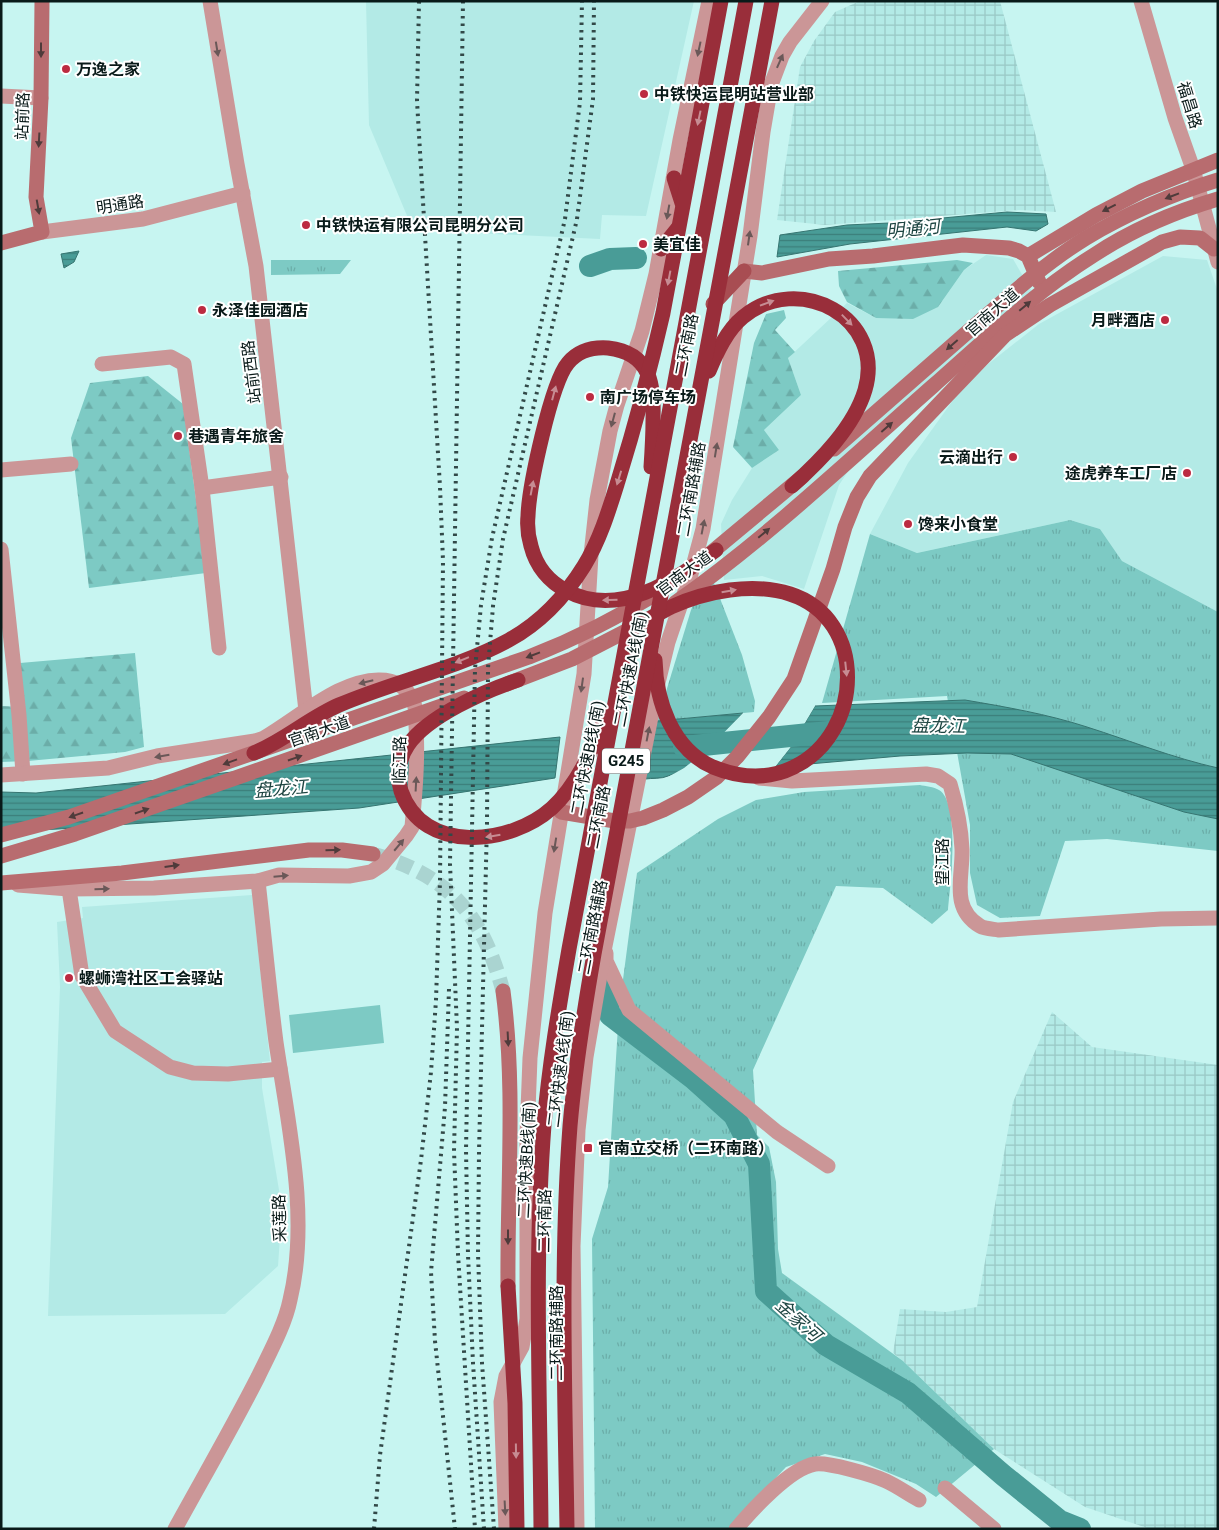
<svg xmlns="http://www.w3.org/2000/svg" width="1219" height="1530" viewBox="0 0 1219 1530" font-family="Roboto,'Noto Sans SC',sans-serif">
<defs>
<pattern id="industrial-grid" width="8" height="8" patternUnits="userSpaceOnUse" patternTransform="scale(1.25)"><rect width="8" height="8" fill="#b3eae6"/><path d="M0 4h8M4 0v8" fill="none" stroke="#99c8c5"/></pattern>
<pattern id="grass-tufts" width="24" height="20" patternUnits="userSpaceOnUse" patternTransform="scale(1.25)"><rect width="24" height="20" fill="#7dcac4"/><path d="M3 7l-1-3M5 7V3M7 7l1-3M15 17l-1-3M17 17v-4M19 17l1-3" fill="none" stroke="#6bada8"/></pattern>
<pattern id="forest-firs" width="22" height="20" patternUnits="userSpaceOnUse" patternTransform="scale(1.25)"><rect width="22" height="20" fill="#7dcac4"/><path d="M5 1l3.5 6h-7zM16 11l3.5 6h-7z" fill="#6bada8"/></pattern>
<pattern id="water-rules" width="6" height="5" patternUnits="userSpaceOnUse" patternTransform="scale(1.25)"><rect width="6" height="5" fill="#499c97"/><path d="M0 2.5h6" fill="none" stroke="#3b7e7a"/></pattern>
</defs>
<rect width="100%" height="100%" fill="#c7f5f1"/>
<g fill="#b3eae6">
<path d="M366,1H694L646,216L602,215L600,239L413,230L369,125Z"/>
<path d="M986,255L1013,259L1037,300L849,470L839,485L804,589L762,576L724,580L721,524L732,500L752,468L779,450L764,430L801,395L788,358L847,303L876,318L938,307L964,270Z"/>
<path d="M1163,256L1207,260L1218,292V612L1122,561L1100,529L1070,520L917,553L870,534L908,463L956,396L987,365L1039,324Z"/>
<path d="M252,895L270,1061L262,1062V1088L282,1208L278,1266L225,1314L48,1316L60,987L57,922L83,918L82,907Z"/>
</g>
<g fill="url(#industrial-grid)">
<path d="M860,1H1000L1056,212L1019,210L825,225L777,220L800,67L814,41L835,12Z"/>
<path d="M1052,1012L1092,1047L1218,1065V1529H1150L1085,1507L994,1449L903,1361L893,1353L900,1309L946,1312L977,1307L1013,1102Z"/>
</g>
<g fill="url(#grass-tufts)">
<path d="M271,260H351L340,274L271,275Z"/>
<path d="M1070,520L1100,529L1122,561L1218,612V851L1107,839L1065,841L1040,916L1000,918L977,905L970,873V825L947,696L822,703L870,534L917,553Z"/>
<path d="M704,579L714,583L742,655L755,701L754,712L657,721L691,610Z"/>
<path d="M920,785C925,786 934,787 939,790C961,803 950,887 948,910L932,924L883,888L836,886L753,1070L757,1135L769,1147L776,1182L778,1249L782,1273L903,1361L994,1449L936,1497L916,1484L862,1462L825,1454L786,1467L728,1529H595L592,1239L608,1187L619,1010L637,873L718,819L756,800L804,792Z"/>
</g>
<g fill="url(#forest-firs)">
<path d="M957,260L973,263L964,270L938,307L913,319L876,318L847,302L839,286L838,271Z"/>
<path d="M784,310L786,318L775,330L795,352L788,358L801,395L764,430L779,450L752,468L733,447L754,343L766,314Z"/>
<path d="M148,376L183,404L206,573L89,588L71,438L90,383Z"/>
<path d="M135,653L144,747L125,752L28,761L1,762V706L23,707L20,663Z"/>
</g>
<path fill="#7dcac4" d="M380,1005L384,1043L293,1053L289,1015Z"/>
<g fill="url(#water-rules)" stroke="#367571">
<path d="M1007,212L1046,214L1048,224L1036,231L1007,227L850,244L777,257L780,235L847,225L889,223Z"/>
<path d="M79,251L74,262L64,268L61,254Z"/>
<path d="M965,700C1006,707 1047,714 1087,727C1131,741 1173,758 1218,768V819L1184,812L1011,754L967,753L900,756L775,767L790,748L815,706Z"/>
<path d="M743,713C724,734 696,767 668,776C662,779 652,778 645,779L657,721Z"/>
<path d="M560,737L555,778L359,808L58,829L1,832V792L36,793Z"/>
</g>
<g fill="#c7f5f1">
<path d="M812,706H815L790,748L775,767H772L788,746Z"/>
<path d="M743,713H746L745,715L709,752L685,770L674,776L668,777L684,768L707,750Z"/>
</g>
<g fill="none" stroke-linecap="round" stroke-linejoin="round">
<g stroke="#499c97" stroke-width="22">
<path d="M590,266L610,259L636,258"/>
<path d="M684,747L829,732"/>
<path d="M602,989L605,994L610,1015L694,1079L734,1115L759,1164L766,1291L826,1345L908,1393L1003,1475L1060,1521L1080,1529"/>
</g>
<path stroke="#aad4d1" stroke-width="15" stroke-dasharray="15 8" stroke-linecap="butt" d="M376,855C452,877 483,917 503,991"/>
<g stroke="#cb9697" stroke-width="15">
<path d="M210,1L237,164L256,266L306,711"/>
<path d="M1141,1L1175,118L1193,169L1218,262"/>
<path d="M1,96L41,98"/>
<path d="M42,232L143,219L243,193"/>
<path d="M102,364L171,357L184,364L202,488L219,648"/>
<path d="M1,470L71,464"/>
<path d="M202,488L281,477"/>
<path d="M1,549L19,715L23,774"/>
<path d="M1,775L108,768L157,756L255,741L264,738C289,723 312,704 338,691C361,680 398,670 412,699C417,707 416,716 416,725C418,759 415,793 412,827L406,836L383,864L371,872L349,876L279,875L258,881L154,888L69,889L18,885"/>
<path d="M759,778L792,781L926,774L938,776L950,784C956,804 961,827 962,849C963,877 950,908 980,926C985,929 993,929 999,930L1161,919L1218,918"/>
<path d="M69,889L82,976L115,1031L170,1067L193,1073L228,1074L280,1069"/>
<path d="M606,953V961L629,1010L777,1132L828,1166"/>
<path d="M945,1488L994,1529"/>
<path d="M175,1529C203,1478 232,1428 258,1377C269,1354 285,1325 290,1300C310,1218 288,1124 276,1042C269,988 264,934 258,881"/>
<path d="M506,1529L501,1402L506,1376L522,1347L527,1319V1136L530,1058L545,913L584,674L591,555L597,500L610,431L617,405L642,331L656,274L680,140L709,1"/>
<path d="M577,1529L573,1246L578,1130L586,1057L605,946L657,687L668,642L691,574L703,529L750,236L763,132L771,85L782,56L790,42L822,1"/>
<path d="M736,1529C752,1510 790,1468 815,1464C828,1462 873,1475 886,1481C897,1486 908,1494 919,1500"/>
</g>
<g stroke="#b86c6f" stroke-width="15">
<path d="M1,243L42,232L36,197L41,98L42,1"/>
<path d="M1028,256L1096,215L1142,191L1218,160"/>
<path d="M744,271L762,273L829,259L873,256L963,245L1009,248L1019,251L1028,256L1039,282"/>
<path d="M834,449C880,409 925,369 971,329C1008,297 1044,264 1086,238C1128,213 1172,194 1218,180"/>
<path d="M706,557L802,477"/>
<path d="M675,603C767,538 849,460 933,386C985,340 1035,292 1094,255C1132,230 1174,212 1218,199"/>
<path d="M507,684L572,659L636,626"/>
<path d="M561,812L615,821H630L643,818L663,810L688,797L717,777L737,757L769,717L794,679L833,569L845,527L857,497L870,476L1005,335L1050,305L1162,242L1180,237L1200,238L1214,249"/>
<path d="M1,835L69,817L529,657C575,639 619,617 662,590"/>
<path d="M1,856L75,834L464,698"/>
<path d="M1,883L122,873L309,850H342L373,854"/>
<path d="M503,991C516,1089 507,1188 508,1286"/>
</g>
<path stroke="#a84d52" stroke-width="15" d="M713,304L744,271"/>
<g stroke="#992e3a" stroke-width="15">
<path d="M674,178L682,203"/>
<path d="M661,249L678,228"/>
<path d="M709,371C717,352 727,330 743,317C799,271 886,318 865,390C854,427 820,461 792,486"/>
<path d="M651,467C652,452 653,437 653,421C654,386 652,353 608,348C593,347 578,351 568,363C551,383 529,487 528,516C527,526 528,536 531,546C536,566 549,582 567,591C619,619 675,580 716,550"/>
<path d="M635,627C647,620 659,613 671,607C706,591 753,582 790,594C868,619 864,733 794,767C768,780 740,778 713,767C672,749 656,701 655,660"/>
<path d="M518,680C485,691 428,716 408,745C399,758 396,775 401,791C423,855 511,845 552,808C579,783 593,747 607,714"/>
<path d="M254,753C284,741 309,718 339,705C395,681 456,669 509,640C540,623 566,595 584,566C600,540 609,510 618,481C635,426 650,370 663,313L721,1"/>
<path d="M508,1286L515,1403L517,1529"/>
<path d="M541,1529C540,1394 534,1259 544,1125C549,1066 559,1007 569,949L746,1"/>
<path d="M567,1529C565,1395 560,1260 570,1126C575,1068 584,1011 594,954L772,1"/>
</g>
<g stroke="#324948" stroke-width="4" stroke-dasharray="2.5 5" stroke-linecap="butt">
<path d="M463,1L450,864L457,1028L454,1151L458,1254L475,1529"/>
<path d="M449,989L445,1107L431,1272L435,1341L455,1529"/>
<path d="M374,1529L380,1455L421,1160L431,1072L436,1000L440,881L443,561L440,487L417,101L419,1"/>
<path d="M484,1529L473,1363L468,1255L466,1150L475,669L481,605L492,538L565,219L580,102L582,1"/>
<path d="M494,1529L482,1363L478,1254L479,1152L487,823L488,668L493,606L503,539L577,219L593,99L594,1"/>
</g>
</g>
<defs><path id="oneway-solid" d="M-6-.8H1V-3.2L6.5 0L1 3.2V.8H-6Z" transform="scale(1.25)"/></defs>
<g fill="#6a5858">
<use href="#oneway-solid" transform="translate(217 49) rotate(81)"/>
<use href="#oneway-solid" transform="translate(699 49) rotate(102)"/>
<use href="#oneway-solid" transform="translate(780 61) rotate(-66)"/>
<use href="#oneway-solid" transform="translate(668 212) rotate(100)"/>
<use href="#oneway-solid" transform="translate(749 238) rotate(-82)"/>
<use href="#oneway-solid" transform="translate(613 420) rotate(105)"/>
<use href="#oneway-solid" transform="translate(716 450) rotate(-81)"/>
<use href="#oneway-solid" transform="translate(703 527) rotate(-79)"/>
<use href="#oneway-solid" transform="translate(366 682) rotate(166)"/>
<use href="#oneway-solid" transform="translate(582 685) rotate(98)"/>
<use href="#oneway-solid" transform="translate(648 734) rotate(-79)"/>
<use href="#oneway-solid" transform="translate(162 756) rotate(170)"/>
<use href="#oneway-solid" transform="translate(416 784) rotate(-87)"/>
<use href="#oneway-solid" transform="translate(399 845) rotate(-50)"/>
<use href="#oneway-solid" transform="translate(555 845) rotate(99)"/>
<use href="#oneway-solid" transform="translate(281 876) rotate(-5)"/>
<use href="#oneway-solid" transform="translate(102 889) rotate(-1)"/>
<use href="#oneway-solid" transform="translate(505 1508) rotate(87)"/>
</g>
<g fill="#4f3b3b">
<use href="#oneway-solid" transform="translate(41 50) rotate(90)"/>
<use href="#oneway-solid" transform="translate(39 140) rotate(93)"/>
<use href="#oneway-solid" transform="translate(1172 196) rotate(159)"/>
<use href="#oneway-solid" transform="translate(38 207) rotate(80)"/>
<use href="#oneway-solid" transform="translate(1109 208) rotate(153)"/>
<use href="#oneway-solid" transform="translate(1025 306) rotate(-40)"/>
<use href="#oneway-solid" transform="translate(952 345) rotate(139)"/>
<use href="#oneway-solid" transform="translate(887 427) rotate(-41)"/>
<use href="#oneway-solid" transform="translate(764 533) rotate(-40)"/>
<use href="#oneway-solid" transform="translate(533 655) rotate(159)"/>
<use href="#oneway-solid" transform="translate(295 758) rotate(-19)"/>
<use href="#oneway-solid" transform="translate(230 762) rotate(160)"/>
<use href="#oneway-solid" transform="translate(142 811) rotate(-19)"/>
<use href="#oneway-solid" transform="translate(76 815) rotate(161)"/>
<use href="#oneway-solid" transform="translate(333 850) rotate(-1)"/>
<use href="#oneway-solid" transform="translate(172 866) rotate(-8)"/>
<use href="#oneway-solid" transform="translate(508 1039) rotate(87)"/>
<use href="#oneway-solid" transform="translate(508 1237) rotate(90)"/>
</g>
<g fill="#c78c93">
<use href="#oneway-solid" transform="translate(699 118) rotate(102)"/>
<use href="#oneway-solid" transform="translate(669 278) rotate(101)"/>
<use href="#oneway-solid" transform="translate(767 303) rotate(-20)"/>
<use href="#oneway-solid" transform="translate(847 320) rotate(46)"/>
<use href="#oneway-solid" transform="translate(554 393) rotate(-75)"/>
<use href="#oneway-solid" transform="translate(619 478) rotate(107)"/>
<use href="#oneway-solid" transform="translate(532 488) rotate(-79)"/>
<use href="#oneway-solid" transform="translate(729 591) rotate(-10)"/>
<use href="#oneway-solid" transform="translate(610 600) rotate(179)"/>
<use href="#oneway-solid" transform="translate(462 660) rotate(158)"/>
<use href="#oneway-solid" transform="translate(846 669) rotate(84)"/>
<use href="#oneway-solid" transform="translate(493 836) rotate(171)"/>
<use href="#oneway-solid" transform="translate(516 1451) rotate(89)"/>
</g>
<g fill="#bc2b41" stroke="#fff" stroke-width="2">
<circle cx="66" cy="69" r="5"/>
<circle cx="644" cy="94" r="5"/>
<circle cx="306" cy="225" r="5"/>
<circle cx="643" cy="244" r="5"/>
<circle cx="202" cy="310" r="5"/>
<circle cx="1165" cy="320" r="5"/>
<circle cx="590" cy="397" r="5"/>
<circle cx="178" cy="436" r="5"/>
<circle cx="1013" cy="457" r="5"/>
<circle cx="1187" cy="473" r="5"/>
<circle cx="908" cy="524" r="5"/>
<circle cx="69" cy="978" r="5"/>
<rect x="583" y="1143" width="10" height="10" rx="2.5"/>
</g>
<g text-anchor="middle" stroke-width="4" stroke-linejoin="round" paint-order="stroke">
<rect fill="#fff" stroke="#535f5e" stroke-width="1" x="602" y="748.5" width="48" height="25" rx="4"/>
<g font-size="15" font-weight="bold" fill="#091a19">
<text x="626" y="766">G245</text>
</g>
<g font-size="16" font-weight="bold" fill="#091a19" stroke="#fff" text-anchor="start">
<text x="76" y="75">万逸之家</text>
<text x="654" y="100">中铁快运昆明站营业部</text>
<text x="316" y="231">中铁快运有限公司昆明分公司</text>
<text x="653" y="250">美宜佳</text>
<text x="212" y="316">永泽佳园酒店</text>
<text x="1155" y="326" text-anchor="end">月畔酒店</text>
<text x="600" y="403">南广场停车场</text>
<text x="188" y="442">巷遇青年旅舍</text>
<text x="1003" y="463" text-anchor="end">云滴出行</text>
<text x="1177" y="479" text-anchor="end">途虎养车工厂店</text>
<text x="918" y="530">馋来小食堂</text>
<text x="79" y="984">螺蛳湾社区工会驿站</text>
<text x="598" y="1154">官南立交桥（二环南路）</text>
</g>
<g font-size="16" fill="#091a19" stroke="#fff">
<text transform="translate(1190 105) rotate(73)" y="6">福昌路</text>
<text transform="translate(22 116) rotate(-88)" y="6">站前路</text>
<text transform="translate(120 204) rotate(-9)" y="6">明通路</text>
<text transform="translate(992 312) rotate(-41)" y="6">官南大道</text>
<text transform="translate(686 345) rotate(-79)" y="6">二环南路</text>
<text transform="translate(251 372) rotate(-97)" y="6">站前西路</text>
<text transform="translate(691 489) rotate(-80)" y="6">二环南路辅路</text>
<text transform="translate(684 573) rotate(-36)" y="6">官南大道</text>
<text transform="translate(630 669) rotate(-79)" y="6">二环快速A线(南)</text>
<text transform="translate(319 731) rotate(-19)" y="6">官南大道</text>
<text transform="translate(587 758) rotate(-79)" y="6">二环快速B线(南)</text>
<text transform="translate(399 760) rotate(-89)" y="6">临江路</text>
<text transform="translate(598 817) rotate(-79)" y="6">二环南路</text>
<text transform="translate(942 862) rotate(-90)" y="6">望江路</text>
<text transform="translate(592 927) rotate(-79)" y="6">二环南路辅路</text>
<text transform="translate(560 1069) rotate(-83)" y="6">二环快速A线(南)</text>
<text transform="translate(526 1160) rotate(-87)" y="6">二环快速B线(南)</text>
<text transform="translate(279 1218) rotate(-91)" y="6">采莲路</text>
<text transform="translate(544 1221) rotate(-89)" y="6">二环南路</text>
<text transform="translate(556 1333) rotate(-90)" y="6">二环南路辅路</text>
</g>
<g font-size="18" font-style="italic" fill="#1e4542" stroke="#fff">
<text transform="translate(913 229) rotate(-6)" y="6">明通河</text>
<text transform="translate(938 726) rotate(1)" y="6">盘龙江</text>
<text transform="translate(281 789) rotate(-5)" y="6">盘龙江</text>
<text transform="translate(798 1320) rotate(42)" y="6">金家河</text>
</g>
</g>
<rect width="1219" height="1530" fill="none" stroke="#091a19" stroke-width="5"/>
</svg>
